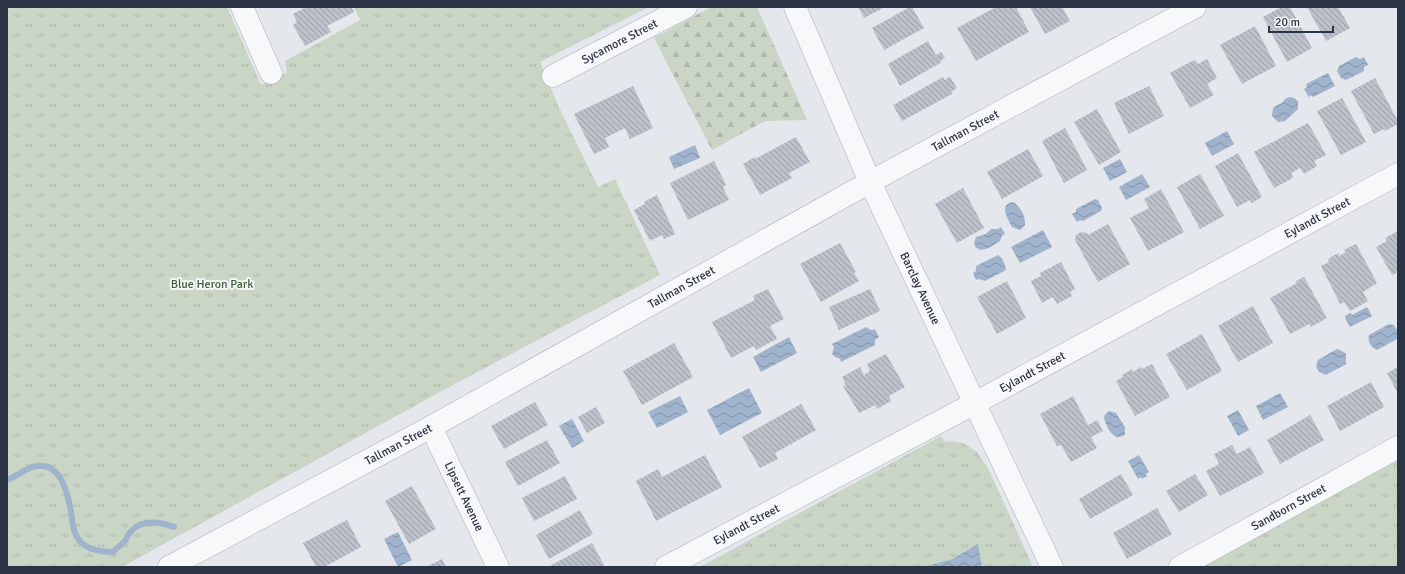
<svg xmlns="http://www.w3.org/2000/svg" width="1405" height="574" viewBox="0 0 1405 574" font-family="Signika,sans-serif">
<defs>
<pattern id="forest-firs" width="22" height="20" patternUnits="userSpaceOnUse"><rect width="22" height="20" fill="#c9d6c5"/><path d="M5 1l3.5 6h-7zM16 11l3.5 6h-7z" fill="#adb8ab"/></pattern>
<pattern id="park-tufts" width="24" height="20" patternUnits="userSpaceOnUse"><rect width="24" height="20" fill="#c9d6c5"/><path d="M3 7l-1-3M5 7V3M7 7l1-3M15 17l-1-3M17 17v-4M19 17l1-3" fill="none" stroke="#adb8ab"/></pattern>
<pattern id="water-waves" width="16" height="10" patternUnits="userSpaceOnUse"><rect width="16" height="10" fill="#9fb4cc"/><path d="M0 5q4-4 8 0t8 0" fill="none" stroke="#8293a7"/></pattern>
<pattern id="building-back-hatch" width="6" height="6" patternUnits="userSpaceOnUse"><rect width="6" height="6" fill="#bbc0ca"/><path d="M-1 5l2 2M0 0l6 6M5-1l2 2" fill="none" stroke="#989da6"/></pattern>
</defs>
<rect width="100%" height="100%" fill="#e4e7ec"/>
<path fill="url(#forest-firs)" d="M711,7H757L807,120L765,121L712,150L654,38Z"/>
<g fill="url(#park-tufts)">
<path d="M7,7H227L261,85L287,73L285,61L360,20L354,7H649L540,62L557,103L598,187L615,179L660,275L440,392L122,567H7Z"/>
<path d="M941,436L945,442L953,441L963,443L977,452L989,470L1033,567H700Z"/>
<path d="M1398,460V567H1202Z"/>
</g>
<g fill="url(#water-waves)">
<path d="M1356,57L1360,59L1364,57L1368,65L1364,67V71L1346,80L1341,78L1337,71L1339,66Z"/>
<path d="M1328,73L1335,86L1313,97L1311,95L1309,97L1304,89L1307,87L1306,84Z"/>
<path d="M1289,97L1294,98L1298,101V109L1285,121L1278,122L1272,116L1273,108L1277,105L1282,103L1285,99Z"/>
<path d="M1227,131L1234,144L1212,156L1205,143Z"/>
<path d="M695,145L700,158L674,169L669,157Z"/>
<path d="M1120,159L1127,172L1110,181L1103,168Z"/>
<path d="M1142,174L1150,187L1126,200L1119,187Z"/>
<path d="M1095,199L1098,200L1102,208L1101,211L1083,221L1080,220L1077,222L1072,214L1076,212V209Z"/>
<path d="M1013,202C1020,206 1026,217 1025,225L1020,230L1012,227C1008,219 998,205 1013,202Z"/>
<path d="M1001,227L1005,234L1002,236L1000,241C992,246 978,257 974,243L976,237L986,234L991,229H998Z"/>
<path d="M1043,230L1052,247L1020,263L1011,247Z"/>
<path d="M998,255C1003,258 1005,264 1006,270L985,281L979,279L976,280L973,273L976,271V266Z"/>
<path d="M1367,307L1372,316L1350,327L1346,320L1345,316L1350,313L1352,315Z"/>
<path d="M1389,324L1394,325L1398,332L1397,339L1377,350C1371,347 1367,342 1369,335Z"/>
<path d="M866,327L871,330L875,329L879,337L875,340V345L841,362L840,359L835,357L832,354L834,347L832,344Z"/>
<path d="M789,337L797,353L761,372L753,357Z"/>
<path d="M1337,349L1342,351L1346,354V364L1326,375L1319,372L1316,367L1318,360Z"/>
<path d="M749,388L762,413L720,435L707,410Z"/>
<path d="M1280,393L1288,407L1263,420L1256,406Z"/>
<path d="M680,396L688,412L657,428L648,412Z"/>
<path d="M1238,410L1249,430L1238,436L1227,416Z"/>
<path d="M1109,411L1116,413L1125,427V435C1122,436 1121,437 1118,437C1111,437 1104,422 1104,416Z"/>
<path d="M572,419L584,441L572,448L559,426Z"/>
<path d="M1139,455L1149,472L1146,474L1147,476L1142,479L1141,477L1138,479L1128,461Z"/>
<path d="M398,532L412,560L398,567L384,539Z"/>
<path d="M978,544L982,567H923L953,559Z"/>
</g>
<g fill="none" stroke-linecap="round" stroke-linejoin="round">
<path stroke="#9fb4cc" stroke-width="6" d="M7,480C18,476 26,467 37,466C59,463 66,488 70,506C73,520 71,534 84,545C93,551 103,552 113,552C117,548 121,545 125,541C127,537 129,533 132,530C143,519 161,522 174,527"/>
</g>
<g fill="url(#building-back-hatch)">
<path d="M306,7H351L354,12L327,26L331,32L305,46L293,25L297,22L293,14Z"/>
<path d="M858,7H885L864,18Z"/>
<path d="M910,7H912L924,28L884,50L872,28Z"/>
<path d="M996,7H1016L1029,32L976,61L957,28Z"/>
<path d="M1030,7H1062L1070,21L1045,34Z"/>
<path d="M1282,7H1290L1312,48L1287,62L1263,17Z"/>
<path d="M1307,7H1338L1350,28L1326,41Z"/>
<path d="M1255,26L1276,66L1242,84L1220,45Z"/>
<path d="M928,41L936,55L941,52L945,58L940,61L942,62L900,86L888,64Z"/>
<path d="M1207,59L1217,78L1207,84L1214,95L1190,108L1170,73L1194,60L1198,64Z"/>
<path d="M943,77L944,80L950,77L957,88L951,92L952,94L902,121L893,105Z"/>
<path d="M1375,78L1398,121V124L1385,131L1384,129L1374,134L1351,91Z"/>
<path d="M633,86L653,128L630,139L625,128L605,138L609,147L594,154L574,114Z"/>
<path d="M1149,86L1164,116L1129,134L1114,103Z"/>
<path d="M1342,98L1366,142L1341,155L1317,111Z"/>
<path d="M1097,109L1121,152L1099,165L1074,122Z"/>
<path d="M1308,123L1326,155L1314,161L1317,166L1304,174L1300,168L1291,173L1293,178L1274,188L1254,152Z"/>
<path d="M1065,128L1087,170L1064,183L1042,141Z"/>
<path d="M796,137L810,162L789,173L792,178L760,195L743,164L755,157V159Z"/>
<path d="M1028,149L1043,176L1002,199L987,172Z"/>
<path d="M1238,153L1262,197L1252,203L1250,200L1237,207L1215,166Z"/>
<path d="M714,161L726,185L723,187L729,200L688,220L670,183Z"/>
<path d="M1200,174L1224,216L1200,229L1177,187Z"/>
<path d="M963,188L984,228L957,243L935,204Z"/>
<path d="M1161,189L1184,232L1148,251L1130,218L1149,208L1144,199Z"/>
<path d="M657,195L675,234L664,239L662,235L650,241L634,210L645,204L644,202Z"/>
<path d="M1108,224L1130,264L1098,282L1075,240L1076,235L1081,232L1087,233L1088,235Z"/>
<path d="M1398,231V272L1392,275L1376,247L1387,241L1385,238Z"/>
<path d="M840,243L856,272L854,273L859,281L821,302L800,264Z"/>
<path d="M1356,244L1377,283L1363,292L1368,301L1350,311L1344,302L1340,304L1321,266L1329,262L1328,259L1338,253L1339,256L1346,252L1344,250Z"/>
<path d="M1061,262L1075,289L1070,292L1072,296L1057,304L1053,297L1042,303L1031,281L1041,276L1040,273Z"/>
<path d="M1304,277L1327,318L1311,327L1309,324L1290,334L1270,298L1297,283L1296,281Z"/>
<path d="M1007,281L1026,318L997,334L977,297Z"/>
<path d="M768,289L784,319L770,326L777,339L756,350L754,346L731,358L712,322L755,300L753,296Z"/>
<path d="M870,289L880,311L839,330L829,307Z"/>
<path d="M1253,306L1273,343L1238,362L1218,326Z"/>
<path d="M1202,334L1222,371L1187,390L1166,354Z"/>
<path d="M674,343L693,377L642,405L623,371Z"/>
<path d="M886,354L905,387L889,396L891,401L877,409L875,405L859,413L843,386L846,385L842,377L860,367L864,375L870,371L867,364Z"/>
<path d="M1152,364L1170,397L1135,416L1116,381L1123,377L1122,375L1132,369L1133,372L1141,367L1142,369Z"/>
<path d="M1398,367V394L1387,373Z"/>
<path d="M1371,382L1384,407L1340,431L1327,406Z"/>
<path d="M1073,396L1088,425L1097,420L1103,431L1091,437L1097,448L1071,462L1061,445L1057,446L1040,414Z"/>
<path d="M535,402L548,425L504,449L491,426Z"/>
<path d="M801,404L816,430L775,453L778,459L760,468L742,437Z"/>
<path d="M596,407L605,423L587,433L578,417Z"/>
<path d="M1310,415L1324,440L1280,464L1267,440Z"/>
<path d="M547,440L560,463L518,486L505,462Z"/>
<path d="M1232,445L1237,454L1250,447L1264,473L1220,496L1206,471L1219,464L1214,454Z"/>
<path d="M705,455L722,487L656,521L636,481L658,469L662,477Z"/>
<path d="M1121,474L1133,495L1090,519L1079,499Z"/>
<path d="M1195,474L1208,495L1179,512L1166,491Z"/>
<path d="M565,476L577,499L534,521L522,498Z"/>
<path d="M412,486L436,529L409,544L385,501Z"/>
<path d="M1157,508L1172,534L1127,559L1113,533Z"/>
<path d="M580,510L593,534L549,559L536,535Z"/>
<path d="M347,520L361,547L324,567H316L303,543Z"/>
<path d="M592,543L605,567H548Z"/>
<path d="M442,559L446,567H426Z"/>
</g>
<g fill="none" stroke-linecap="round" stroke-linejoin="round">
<g stroke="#a9aeb7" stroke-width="23">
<g id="street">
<path d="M242,7L271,73"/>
<path id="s1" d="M795,7L870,182L1052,567"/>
<path id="s2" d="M553,76L686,7"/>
<path id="s3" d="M431,427L498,567"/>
<path id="s4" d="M169,567L431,427L870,182L1195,7"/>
<path id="s5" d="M666,567L975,403L1398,174"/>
<path id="s6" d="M1180,567L1398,447"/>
</g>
</g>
<use href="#street" stroke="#f7f8fa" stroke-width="22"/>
</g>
<g text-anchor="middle" stroke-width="4" stroke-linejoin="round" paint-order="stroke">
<g font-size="12" fill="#2b3445" stroke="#f4f6f9">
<text dy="4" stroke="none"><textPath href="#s2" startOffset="75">Sycamore Street</textPath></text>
<text dy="4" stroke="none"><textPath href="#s4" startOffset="908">Tallman Street</textPath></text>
<text dy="4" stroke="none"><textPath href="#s5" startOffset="739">Eylandt Street</textPath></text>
<text dy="4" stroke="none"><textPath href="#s4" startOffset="584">Tallman Street</textPath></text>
<text dy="4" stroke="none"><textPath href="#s1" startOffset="308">Barclay Avenue</textPath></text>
<text dy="4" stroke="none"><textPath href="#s5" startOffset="415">Eylandt Street</textPath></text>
<text dy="4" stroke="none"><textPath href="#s4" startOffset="260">Tallman Street</textPath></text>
<text dy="4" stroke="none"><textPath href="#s3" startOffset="77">Lipsett Avenue</textPath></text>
<text dy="4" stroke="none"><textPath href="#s6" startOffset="124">Sandborn Street</textPath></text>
<text dy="4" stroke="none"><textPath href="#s5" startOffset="91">Eylandt Street</textPath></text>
</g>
<g font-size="12" fill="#3f6138" stroke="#f4f6f9">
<text x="212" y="288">Blue Heron Park</text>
</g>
</g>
<rect width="1405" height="574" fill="none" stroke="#2b3445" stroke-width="16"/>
<path d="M1269 26v6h64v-6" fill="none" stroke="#2b3445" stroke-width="2"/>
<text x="1275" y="26" font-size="12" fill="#2b3445" stroke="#f4f6f9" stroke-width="3" paint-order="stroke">20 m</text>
</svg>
